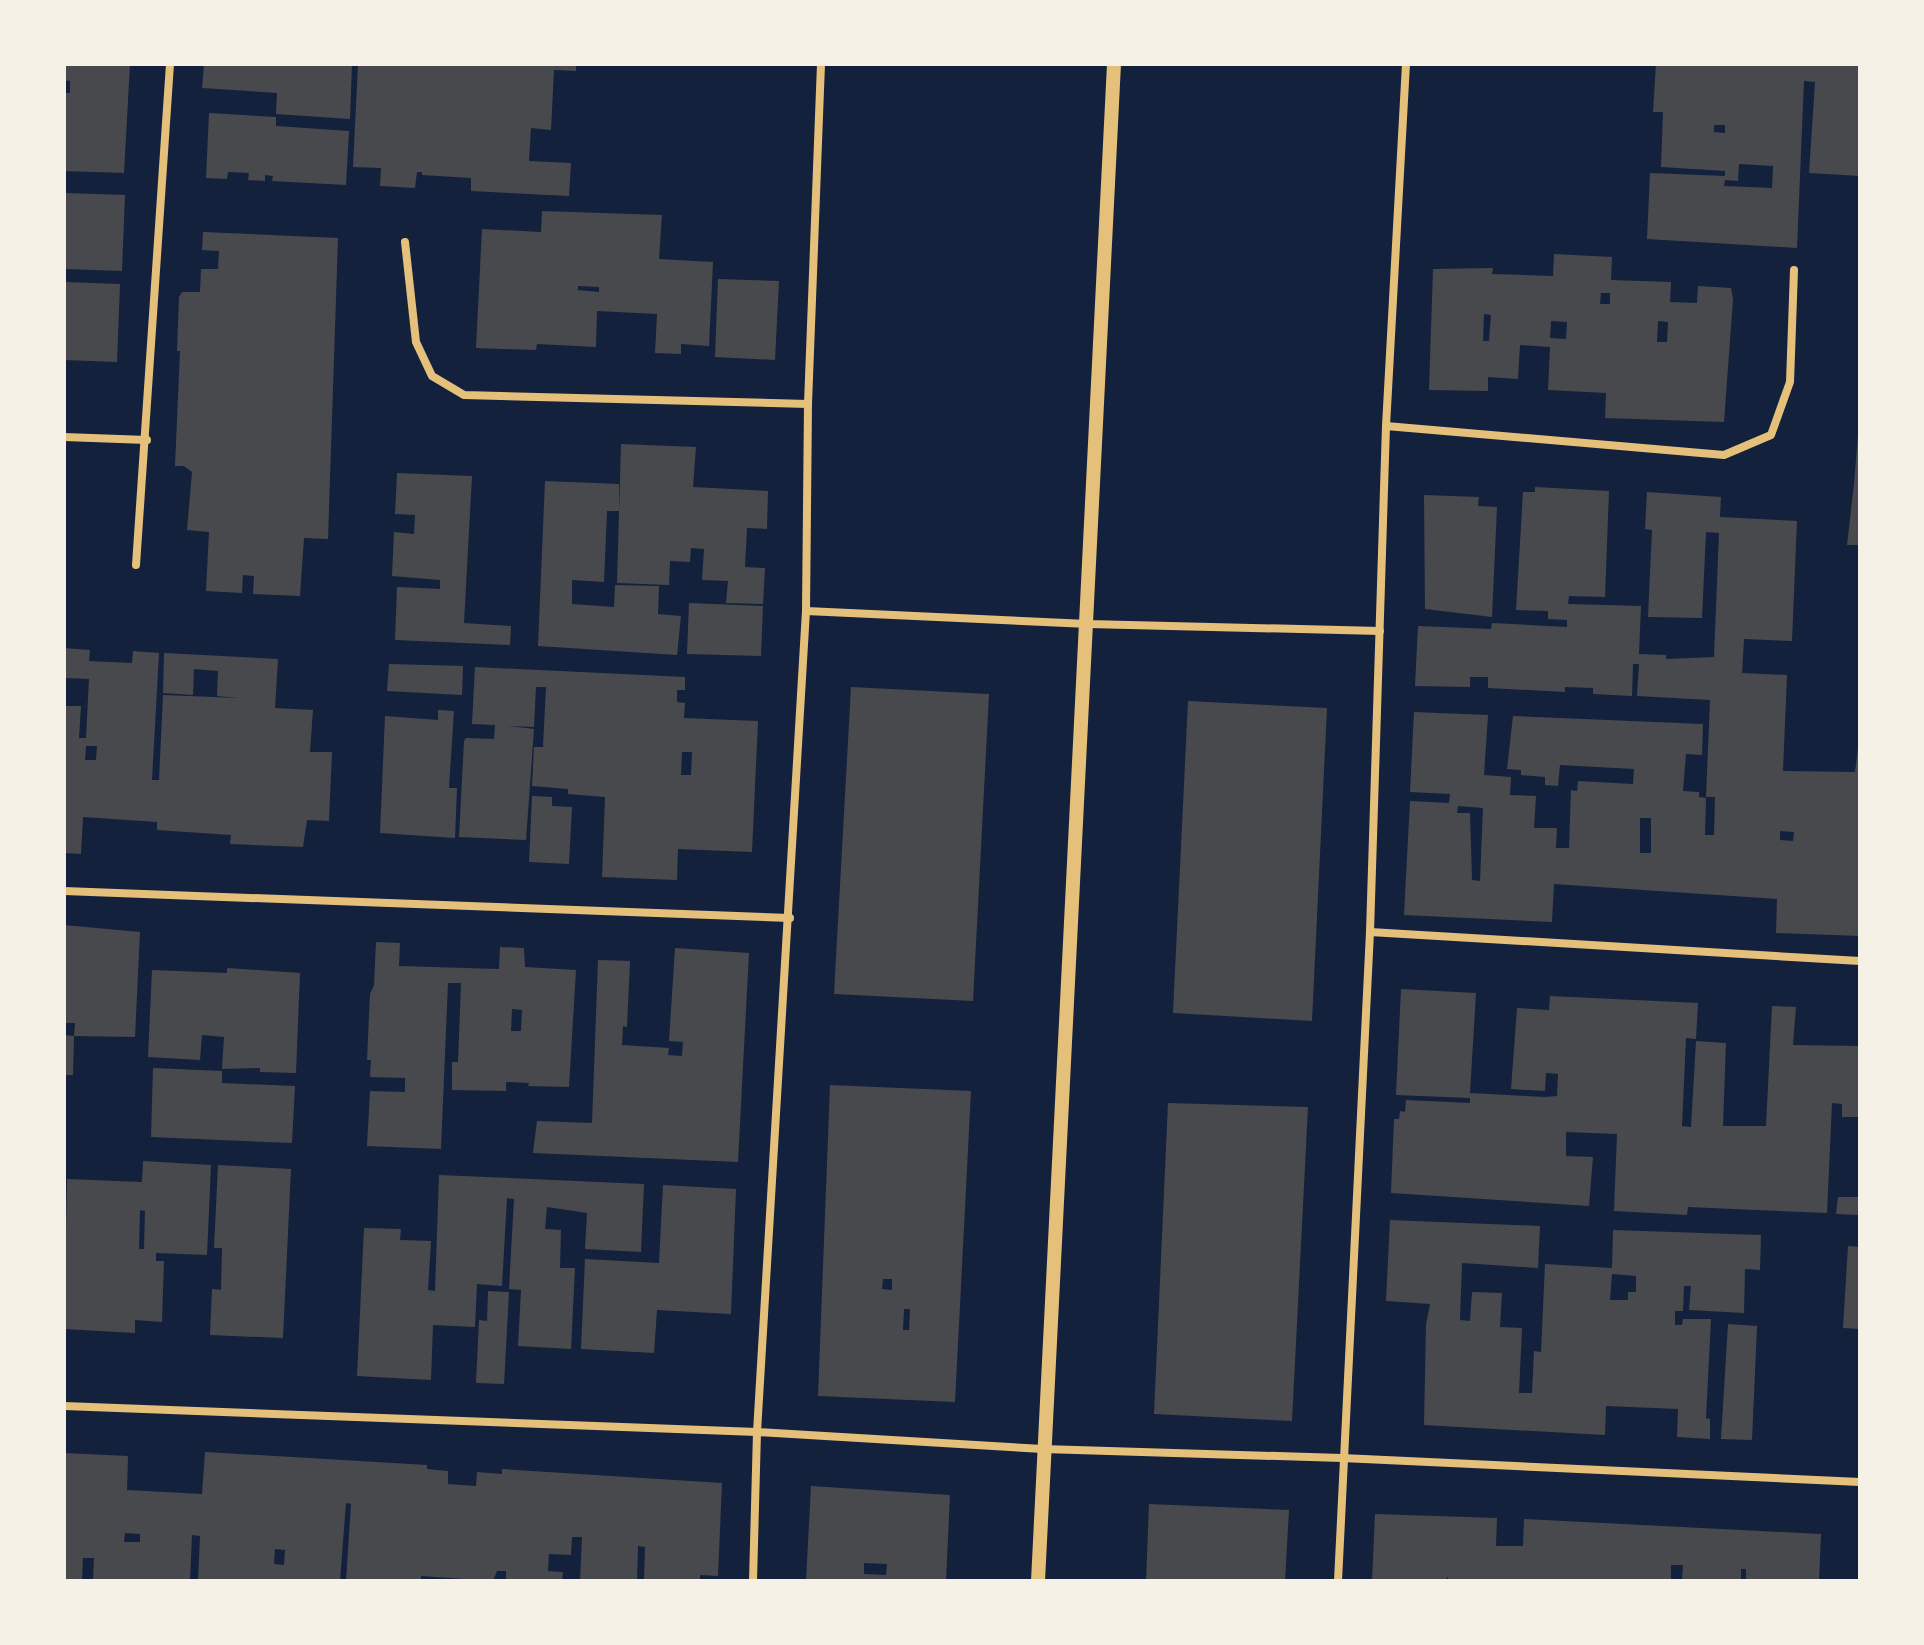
<svg xmlns="http://www.w3.org/2000/svg" width="1924" height="1645" viewBox="0 0 1924 1645" font-family="Rubik,sans-serif">
<rect width="100%" height="100%" fill="#14213d"/>
<g fill="#48494c" fill-rule="evenodd">
<path d="M64,64H130L124,173L64,171V93H70V81L64,80Z"/>
<path d="M204,64H352L350,119L276,114L277,93L202,88Z"/>
<path d="M358,64H576V71L554,70L551,130L531,128L529,161L571,163L569,196L471,191V178L422,175V172H417L415,188L380,186L381,168L353,167Z"/>
<path d="M1656,64H1860V176L1809,173L1815,82L1804,81L1797,248L1647,239L1650,173L1725,176V171L1661,167L1663,112H1653ZM1714,125H1725V133L1714,132ZM1739,164L1773,166L1772,188L1724,186L1725,180L1738,181Z"/>
<path d="M209,113L276,117V126L349,131L346,185L272,181L273,176L265,175V181L248,180L249,173L228,172L227,179L206,178Z"/>
<path d="M64,193L125,195L122,271L64,269Z"/>
<path d="M542,211L662,215L659,259L713,262L709,346L681,344V354L655,353L657,314L597,311L596,347L537,344L536,350L476,348L482,229L541,232ZM578,286L599,287V292L578,290Z"/>
<path d="M203,232L338,238L328,539L304,538L300,596L253,594L254,576L243,575L242,593L206,591L209,532L187,530L192,472L184,466H175L180,351H177L179,297L182,292H200L201,269H218L219,251L202,250Z"/>
<path d="M1554,254L1612,257L1611,280L1671,282L1670,302L1697,303L1698,286L1731,288L1733,299L1724,422L1605,418L1606,393L1548,390L1550,347L1520,345L1518,379L1488,377V391L1429,390L1433,269L1493,268L1492,274L1553,276ZM1601,293H1610V304H1600ZM1484,314L1491,315L1489,341H1483ZM1551,321L1567,322L1566,339L1550,338ZM1658,321L1668,322L1667,342H1657Z"/>
<path d="M718,279L779,281L775,360L715,357Z"/>
<path d="M64,282L120,284L117,362L64,360Z"/>
<path d="M1858,435L1860,545H1847L1854,484Z"/>
<path d="M621,444L696,447L693,487L768,491L767,529L747,528L745,567L765,568L763,604L726,603L728,581L702,580L704,549L691,548L690,562L670,561L669,585L617,583Z"/>
<path d="M397,473L472,476L464,623L511,626L510,645L395,640L397,587L440,589V580L392,576L394,532L414,534L415,515L395,514Z"/>
<path d="M545,481L619,484V511H607L604,582L572,580V604L614,607L615,585L659,586L658,614L681,616L677,655L538,646Z"/>
<path d="M1535,487L1609,491L1605,597L1569,596L1568,604L1641,606L1639,654L1666,655V659L1714,657L1719,533L1706,532L1702,618L1648,617L1652,530L1645,529L1647,492L1721,497L1720,517L1797,521L1792,641L1744,639L1742,673L1787,675L1783,771L1855,772L1860,732V936L1776,933L1777,899L1554,884L1552,922L1404,915L1410,801L1449,803L1450,794L1410,792L1414,712L1488,715L1484,775L1511,777L1510,795L1536,796L1534,828H1557L1556,848H1569L1571,790L1577,791L1578,781L1633,784L1634,769L1560,765L1558,786L1545,785V777L1521,775V770L1507,769L1513,716L1703,724L1702,755L1686,754L1683,791L1699,792V797L1706,798L1705,835H1714L1715,797H1706L1710,700L1637,696L1639,664H1633L1632,696L1593,694V688L1565,687V692L1488,688V677H1470V687L1415,686L1418,626L1491,629L1492,623L1567,627V620L1548,619V611L1516,610L1523,492H1535ZM1458,806L1483,808L1480,881L1472,880L1470,813H1457ZM1640,818H1651V853H1640ZM1780,831L1794,832L1793,841L1780,840Z"/>
<path d="M1424,495L1479,497L1478,506L1497,507L1492,617L1425,609Z"/>
<path d="M689,603L763,606L761,656L687,654Z"/>
<path d="M64,648L90,650L89,661L132,663L133,651L159,653L152,780H159L163,695L238,698L217,696L218,671L194,669L193,695L163,693L164,653L278,659L275,708L313,710L310,752H332L329,821L307,820L303,847L230,844L231,835L157,830V822L83,817L81,854L64,853V706H81L79,738H86L89,679L64,678ZM86,746H97L96,760H85Z"/>
<path d="M389,664L463,666L462,695L387,691Z"/>
<path d="M475,667L685,677V690H677V702L685,703L684,718L758,721L752,852L678,849L677,880L602,877L605,797L568,794V789L532,786L534,747H543L546,687H536L534,727L507,726L534,729L526,840L459,837L464,741L466,738L494,739L495,725L472,724ZM682,752H692L691,775H681Z"/>
<path d="M851,687L989,694L973,1001L834,994Z"/>
<path d="M1188,701L1327,708L1312,1021L1173,1013Z"/>
<path d="M438,710L454,711L449,788H457L455,838L380,833L385,716L438,720Z"/>
<path d="M532,796L552,797V806L572,807L569,864L529,862Z"/>
<path d="M64,925L140,932L135,1037L74,1036L75,1023H64Z"/>
<path d="M376,942L400,943L399,966L499,969L500,947L524,948L525,967L576,970L569,1087L528,1086L529,1083L506,1082V1091L452,1090V1062H458L461,983H448L441,1149L367,1146L370,1091L405,1092V1078L370,1077L371,1060H367L370,994L374,985ZM512,1009L522,1010L521,1031H511Z"/>
<path d="M675,948L749,953L738,1162L533,1153L537,1121L592,1123L598,960L630,961L627,1027L623,1026L622,1045L669,1048L668,1055L682,1056L683,1042L669,1041Z"/>
<path d="M227,968L300,973L296,1073L260,1072V1068L222,1069L224,1037L202,1035L200,1060L148,1057L152,970L227,973Z"/>
<path d="M1401,989L1476,993L1470,1093L1545,1097L1557,1096L1558,1074L1546,1073L1545,1091L1511,1089L1517,1008L1549,1010L1550,996L1698,1003L1696,1039L1686,1038L1682,1126L1691,1127L1696,1041L1726,1043L1723,1126H1766L1772,1006L1796,1007L1793,1045L1860,1046V1117H1842V1104L1832,1103L1827,1213L1688,1207L1687,1215L1614,1211L1617,1134L1566,1132V1156L1593,1157L1589,1206L1391,1193L1394,1119H1399L1400,1111L1405,1112L1406,1100L1470,1103V1098L1396,1095Z"/>
<path d="M64,1035L74,1036L73,1075H64Z"/>
<path d="M153,1068L222,1071V1083L295,1086L292,1143L151,1137Z"/>
<path d="M830,1085L971,1091L955,1402L818,1396ZM883,1279H892V1290L882,1289ZM904,1309H910L909,1330H903Z"/>
<path d="M1168,1103L1308,1107L1292,1421L1154,1414Z"/>
<path d="M143,1161L211,1165L207,1255L156,1253V1261H164L162,1322L135,1320V1333L64,1329L67,1179L142,1182ZM140,1210L145,1211L144,1249H139Z"/>
<path d="M218,1165L291,1169L283,1338L210,1335L212,1289L221,1290L222,1248H214Z"/>
<path d="M439,1175L644,1184L641,1252L585,1249L587,1213L547,1207L545,1229L561,1230L560,1268H575L571,1349L518,1346L521,1290L509,1289L514,1199L507,1198L502,1286L477,1284L475,1327L433,1325L431,1380L357,1376L364,1228L401,1229L400,1240L431,1241L428,1290L435,1291Z"/>
<path d="M663,1185L736,1189L731,1314L657,1310L654,1353L581,1349L585,1259L659,1263Z"/>
<path d="M1838,1197H1860V1215L1836,1214Z"/>
<path d="M1390,1220L1540,1226L1538,1268L1462,1263L1460,1320L1470,1321L1472,1292L1502,1293L1500,1327L1522,1328L1519,1393H1532L1534,1351L1541,1352L1545,1264L1612,1268L1613,1230L1761,1235L1760,1270L1745,1269L1744,1313L1689,1310L1691,1286H1684L1683,1311H1675V1325H1682L1683,1319H1711L1706,1418L1710,1419V1439L1677,1437L1678,1409L1606,1406L1605,1435L1424,1425L1426,1325L1430,1304L1386,1301ZM1612,1274L1636,1276V1292H1628V1300H1610Z"/>
<path d="M1848,1246L1860,1247V1329L1843,1328Z"/>
<path d="M488,1291L509,1292L504,1384L476,1383L479,1320L487,1321Z"/>
<path d="M1728,1324L1757,1326L1752,1440L1721,1439Z"/>
<path d="M205,1452L427,1465V1469L448,1471V1484L476,1486L477,1472L502,1474V1469L722,1483L718,1576L700,1575V1581H644L645,1547L638,1546L637,1581H580L582,1537H572L571,1555L549,1554L548,1571L563,1572L562,1581H506V1571H497L493,1581L421,1576V1581H346L351,1504L346,1503L340,1581H198L200,1536L192,1535L190,1581H93L94,1558H83L82,1581H64V1453L128,1456L127,1490L202,1494ZM125,1533L140,1534V1542H124ZM275,1549L285,1550L284,1565L274,1564Z"/>
<path d="M811,1486L950,1495L946,1581H806ZM864,1563L887,1564L886,1575L864,1574Z"/>
<path d="M1149,1504L1289,1510L1285,1581H1146Z"/>
<path d="M1375,1514L1497,1518L1496,1546H1523L1524,1519L1821,1534L1819,1581H1746V1569H1741V1581H1682L1683,1565H1671V1581H1448V1577L1444,1581H1372Z"/>
</g>
<g fill="none" stroke-linecap="round" stroke-linejoin="round">
<g stroke="#e5c07b" stroke-width="8">
<path d="M405,242L416,342L432,376L464,395L808,404"/>
<path d="M1386,426L1724,455L1771,435L1790,382L1794,270"/>
<path d="M64,437L147,440"/>
<path d="M136,565L170,64"/>
<path d="M806,611L1088,624L1380,631"/>
<path d="M64,891L790,918"/>
<path d="M1370,932L1860,961"/>
<path d="M64,1406L757,1432L1043,1449L1342,1458L1860,1482"/>
<path d="M753,1581L757,1432L806,611L808,404L821,64"/>
<path d="M1338,1581L1370,932L1386,426L1406,64"/>
</g>
<path stroke="#e5c07b" stroke-width="14" d="M1038,1581L1114,64"/>
</g>
<rect width="1924" height="1645" fill="none" stroke="#f6f1e7" stroke-width="132"/>
</svg>
